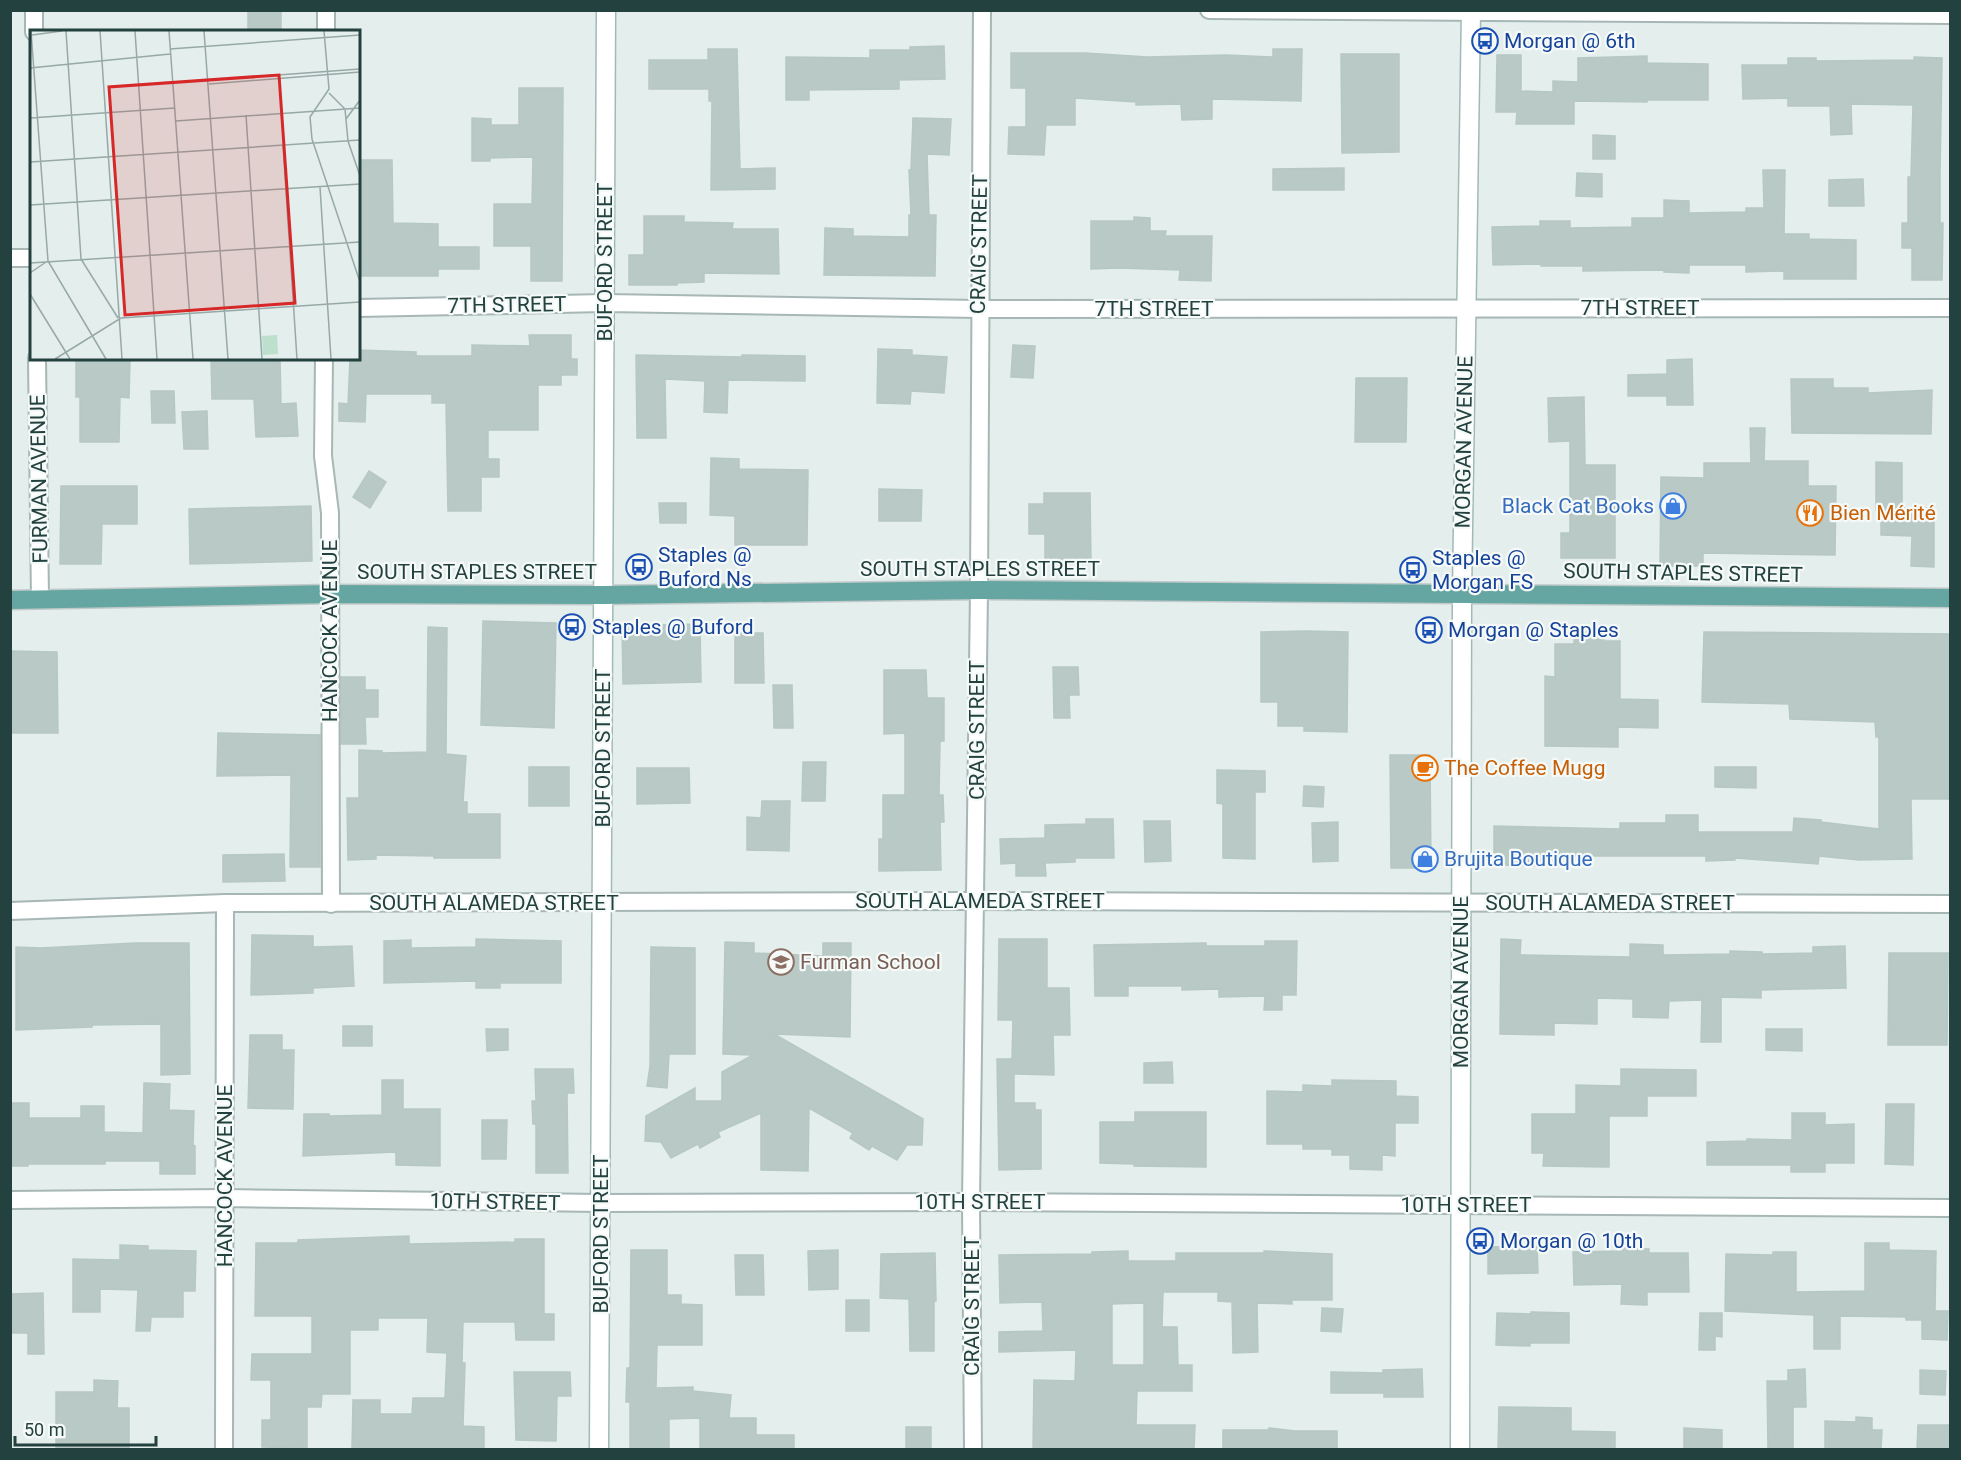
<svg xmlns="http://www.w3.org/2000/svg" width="1961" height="1460" viewBox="0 0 1961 1460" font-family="Roboto,sans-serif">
<rect width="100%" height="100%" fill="#e4eeec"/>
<g fill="#b9c9c5" stroke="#b6c8c4" stroke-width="1.5" fill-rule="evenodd">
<rect x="248" y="10" width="33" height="22"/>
<path d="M944,46L945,79L899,80V89L809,90V100H786V57L870,58V50H910V47Z"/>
<path d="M708,49H737L740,169L775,168V189L711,190L712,101H709V89H649V60H708Z"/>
<path d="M1273,49H1302L1301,101L1212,99V119L1182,120L1181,104L1136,105V102L1075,98V125H1046L1044,155L1008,154L1009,127H1026V88H1011V53H1085L1148,57L1226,55L1273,57Z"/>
<path d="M1341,54H1399V152L1342,153Z"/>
<path d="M1497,55H1521V91L1553,92V81L1578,82V58L1647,56V63L1708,64V100H1647V102L1574,101V124H1516L1517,112H1496Z"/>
<path d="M1914,57L1942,58L1940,172V223H1943L1942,280H1912V248H1902V223H1908V177H1911L1913,105L1851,104L1852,134L1831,135L1830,106H1788V98L1743,99L1742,65H1788V58H1816V61L1914,60Z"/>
<path d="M519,88H563L562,281H531V246H494V204H532L533,157L490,158V161H472V118L491,119V125H519Z"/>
<path d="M913,118L951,119L949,155L927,154L929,215H936L935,276L824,275L825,228L853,229V236L909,237V215H911L909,170H911Z"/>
<path d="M1593,135L1615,136V159H1593Z"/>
<path d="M358,160H392L393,223L438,224V247H479V269H438V276H358Z"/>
<path d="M1344,168V190H1273V169Z"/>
<path d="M1763,170H1785L1784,234H1809V239L1856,240V279H1784V271L1746,272V265H1689V273L1664,272V270L1583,271V266H1541V264L1493,265L1492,227L1540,226V221H1570V228L1632,227V218H1664V200L1689,201V213L1746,212V208H1764Z"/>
<path d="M1577,173L1602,174V197L1576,196Z"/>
<path d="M1863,179L1864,206H1829V180Z"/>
<path d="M644,216H684V222L733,223L732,229H778L779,274L704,273V282L677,283V285H629V255H644Z"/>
<path d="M1134,217L1150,218V231H1166L1165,236H1212L1211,281L1179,280L1180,270L1119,268L1091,269V221H1134Z"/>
<path d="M529,335H571V359H577V375H561V385H538V430H488V459H499V477H481V511H448L446,403H432V394H366L365,422L339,421V403L348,404L350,358H358V350L416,352V356H472V345L530,346Z"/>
<path d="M1013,345L1035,346L1033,378L1011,377Z"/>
<path d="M878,349L912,350V355L947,357L944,393L911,391L910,404L877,403Z"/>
<path d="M636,355L742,357V355L805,356V381L728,380L727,413L704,412L705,381L665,379L666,438H637Z"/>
<path d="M211,358H280L281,404L296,403L298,436L256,437L254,399H212Z"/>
<path d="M76,359H130L129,398L120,397L119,442H80V397H76Z"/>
<path d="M1692,359L1693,405H1667V396H1628V375L1667,374V360Z"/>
<path d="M1356,378H1407L1406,442H1355Z"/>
<path d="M1791,379H1833V388H1868V393L1932,390L1931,434L1792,433Z"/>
<path d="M151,391H174L175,423H152Z"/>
<path d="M1584,397L1585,465H1615V558H1561V533H1570V441L1549,442L1548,398Z"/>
<path d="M207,411L208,449H184L182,412Z"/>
<path d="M1750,428H1765L1764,461H1808V486H1836L1835,555L1703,553V566H1660L1661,477L1704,478V463H1751Z"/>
<path d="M711,458L739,459V469L808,470L807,545H735V516L710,515Z"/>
<path d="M1876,462L1902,463V508H1934V567L1911,566L1912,536L1881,535V510H1876Z"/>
<path d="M369,471L386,482L370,508L353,497Z"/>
<path d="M61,486H137V524H102L101,564H60Z"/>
<path d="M879,489L922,490L921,521H879Z"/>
<path d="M1044,493H1090L1091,564H1045V534H1029V504H1044Z"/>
<path d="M659,503H686V523H660Z"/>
<path d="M311,506L312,561L190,564L189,509Z"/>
<path d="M483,621L556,623L554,728L481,725Z"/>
<path d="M700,624L701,682L623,684L622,626Z"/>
<path d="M428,627L447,628L446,754L466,756L463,802H467V814H500V858H434V856L376,855V859L348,860L347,798H359V750L382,751V753L427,752Z"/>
<path d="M1305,631L1348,632L1347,732L1304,731V726H1278V702H1261V632Z"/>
<path d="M1574,631L1604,632V641H1620V699L1658,700V728L1618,727V747L1545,746V676L1555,677V644H1574Z"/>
<path d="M1704,632L1950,634V799H1911L1912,859L1859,860L1819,856L1818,864L1735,858V860L1706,861V856H1562V866L1494,865V826L1620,829V823H1666V815H1698V832H1793L1794,818L1821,820V822L1879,829V737H1876L1875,722L1790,719L1789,704L1702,702Z"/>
<path d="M735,633H763L764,683H735Z"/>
<path d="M10,651L57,652L58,733H10Z"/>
<path d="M1053,667H1078L1079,695H1069L1070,718H1054Z"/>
<path d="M884,670H926L927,698H944V741H940L939,795H943L944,822H940L941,870L879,871V839H883V795H905V733L884,734Z"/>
<path d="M341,677H365V690H378V717H365L366,744H341Z"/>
<path d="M773,685H792L793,728H774Z"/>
<path d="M218,733L320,735V867H290L291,775L217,776Z"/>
<path d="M1390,755H1430L1431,868H1391Z"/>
<path d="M803,762H826L825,801H802Z"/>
<rect x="529" y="767" width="40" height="39"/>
<path d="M1715,767H1756V788L1715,787Z"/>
<path d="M637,768H689L690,803L637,804Z"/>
<path d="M1217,770L1265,771V792H1255V859L1223,858V804L1217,803Z"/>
<path d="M1304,786L1324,787L1323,807L1303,806Z"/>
<path d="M762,801H790L789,851L747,850V817L761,818Z"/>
<path d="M1086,819H1113L1114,858H1075V862L1045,863L1046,876H1016V863L1001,864L1000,839L1045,838V825L1086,824Z"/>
<path d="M1144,821H1170L1171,861L1145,862Z"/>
<path d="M1338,822V861L1313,862L1312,823Z"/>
<path d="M284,854L285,881L223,882V855Z"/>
<path d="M252,935L313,936V947L352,946L354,986L313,988V993L251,995Z"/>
<path d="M476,939L561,941V983H500V988H476V981L384,983V941L411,940V948L476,947Z"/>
<path d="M999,939H1047V988H1069L1070,1035H1053L1054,1075L1014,1074V1103H1035V1110H1041V1169L999,1170L997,1059H1012L1013,1020H998Z"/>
<path d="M1501,939L1521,940L1520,955L1630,957V944L1663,945V955L1730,954V951L1762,952V954L1813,953V947L1845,946L1846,988L1761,990V998L1721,997V1042H1701L1702,1000L1669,1001L1668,1018L1633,1017V999L1597,998V1024L1554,1023V1035L1500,1034Z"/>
<path d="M1265,941H1297L1296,995H1282V1010H1264L1265,996L1219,997V989L1182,990V986H1128V996H1095L1094,945L1206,943V946H1265Z"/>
<path d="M725,942L754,943V953L823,956V943H851L850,1037L774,1034L923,1119L922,1145H907L897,1160L872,1146L869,1150L850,1138L853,1133L809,1108L808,1171L761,1170V1113L718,1132L720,1137L700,1148L698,1144L671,1158L661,1142L645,1141L646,1116L695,1088V1101H722V1072L753,1055L723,1054Z"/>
<path d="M135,943H189L190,1074L161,1075V1024L92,1025V1027L16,1030V947L41,948Z"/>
<path d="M651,947L695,948V1054H669L667,1088L647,1086L650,1066Z"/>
<path d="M1889,953H1948L1947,1045H1888Z"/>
<rect x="343" y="1026" width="29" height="20"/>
<path d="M486,1029H508V1050L487,1051Z"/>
<path d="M1766,1029H1802V1051L1766,1050Z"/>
<path d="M250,1035H282V1050H294L293,1109L248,1108Z"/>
<path d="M1172,1062L1173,1083H1144V1063Z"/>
<path d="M535,1069H573L574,1093H567L568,1173H536V1124H533L532,1101H536Z"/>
<path d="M1621,1069L1696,1070V1096H1647V1116H1609V1167L1543,1166L1544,1153H1532V1114H1576V1085L1621,1086Z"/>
<path d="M382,1080H403V1109H440V1166L396,1165V1152L303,1156L304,1114H329V1116L382,1115Z"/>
<path d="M1332,1080L1396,1081V1096L1418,1097V1123H1395V1156L1382,1155V1170L1350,1169V1155H1332V1149H1303V1144H1267V1091L1303,1092V1085L1332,1086Z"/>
<path d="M144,1083L170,1084L169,1110L194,1111L193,1145L195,1146V1174H160V1161H105V1164H28V1166H10V1103H29V1118H81V1106H104V1132L143,1133Z"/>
<path d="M1886,1104H1914L1913,1165L1885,1164Z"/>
<path d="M1135,1112H1206V1167L1134,1166V1164L1100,1163V1122H1135Z"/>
<path d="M1792,1113H1825V1125L1854,1124V1163H1825V1172H1791V1165H1707V1142L1747,1141V1139L1792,1140Z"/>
<path d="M482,1120H507L506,1159H482Z"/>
<path d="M409,1236V1244L515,1242V1239H544V1314H554V1340H516L515,1322H463L462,1363H465L463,1426L484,1427V1449H352L353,1400H380V1414H412L413,1398H445L447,1353L427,1352L428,1318H378V1330H350V1394H322L321,1407H307V1448L262,1447V1420H271V1380H251L252,1354H312V1316H255L256,1243H298V1240Z"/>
<path d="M1865,1243H1889V1250L1936,1251L1935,1311H1948L1947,1340L1922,1339V1320H1906V1317L1840,1316V1349H1814V1315L1725,1311L1726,1254L1773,1255V1252H1796V1292L1865,1291Z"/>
<path d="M120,1245L148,1246V1250L196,1251L195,1291H183V1317H151L150,1331H136L138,1290L100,1289V1312H73V1259L120,1260Z"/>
<path d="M1537,1246L1538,1273L1488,1274V1247Z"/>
<path d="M1623,1248L1649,1249V1253H1688L1689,1292H1647V1305L1621,1304L1622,1284L1574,1285L1573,1252L1623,1251Z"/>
<path d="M631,1250H667V1295H681V1304L702,1305V1345H657L656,1388L693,1387V1391L731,1395L729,1418H756V1435H794V1449H700V1418L669,1419V1449H630V1402H626L627,1368H630Z"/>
<path d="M838,1250V1289L809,1290L808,1251Z"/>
<path d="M1128,1251V1261H1176V1253H1264V1251L1332,1254V1300H1292V1304L1257,1303L1258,1352L1233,1353L1232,1302L1218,1301V1292H1163L1162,1327H1177L1178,1365H1192V1391H1137L1136,1425H1195L1194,1449H1033L1034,1380L1075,1381L1076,1350L999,1352V1332L1043,1331L1042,1302L1000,1303L999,1255L1092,1254V1252ZM1144,1303V1365H1112V1304Z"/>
<path d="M935,1253L936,1301H934V1351H910L909,1299L880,1298L881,1254Z"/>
<path d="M735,1255H763L764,1295H736Z"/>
<path d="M43,1293L44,1354H28V1333H10V1294Z"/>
<rect x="846" y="1300" width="23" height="31"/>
<path d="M1322,1308L1343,1309L1341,1332L1321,1331Z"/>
<path d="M1531,1312L1569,1313V1343H1530V1346L1496,1345L1497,1313L1531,1314Z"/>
<path d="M1700,1313H1722V1337L1715,1336V1350H1699Z"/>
<path d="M1422,1369L1423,1397H1384V1393H1331V1372L1383,1373V1370Z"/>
<path d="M1805,1369L1806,1407H1793V1449H1768L1767,1381H1788V1370Z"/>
<path d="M1920,1370L1946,1371L1945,1395L1920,1394Z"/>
<path d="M514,1372H570L571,1396H557L556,1441L516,1440Z"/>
<path d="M94,1380L118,1381L117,1408H129V1449H56V1392H94Z"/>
<path d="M1499,1407L1571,1408V1431L1615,1432V1449H1498Z"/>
<path d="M1856,1417L1872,1418V1430H1882L1881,1449H1825V1421L1856,1422Z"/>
<path d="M1918,1425H1950V1449H1917Z"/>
<rect x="906" y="1427" width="25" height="22"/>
<path d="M1269,1428L1295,1431H1337V1449H1223V1430H1268Z"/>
<path d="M1684,1428L1722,1430V1449H1684Z"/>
</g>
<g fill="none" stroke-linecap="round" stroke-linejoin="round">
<g stroke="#a6b7b5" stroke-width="20">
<g id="street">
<path d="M34,10V32"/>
<path d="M1209,10L1950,15"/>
<path d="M326,32V10"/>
<path d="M10,258H32"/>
<path d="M358,308L605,303L979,309L1950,308"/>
<path d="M37,358L40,599"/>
<path d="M324,358L323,456L330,513L331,904"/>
<path d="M10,911L225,903L976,901L1950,904"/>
<path d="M10,1200L224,1198L601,1203L971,1202L1950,1208"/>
<path d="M224,1450L225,903"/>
<path d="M973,1450L971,1202L979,590L982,10"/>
</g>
</g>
<g stroke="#a1bab7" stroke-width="21">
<g id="secondary">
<path d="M599,1450L606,10"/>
<path d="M1460,1450L1462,593L1471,10"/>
</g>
</g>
<g stroke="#c1cac9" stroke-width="21">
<path id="primary" d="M10,600L331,594L603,595L979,590L1950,598"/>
</g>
<use href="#street" stroke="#fff" stroke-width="16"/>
<use href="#secondary" stroke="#fff" stroke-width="18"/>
<use href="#primary" stroke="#66a6a2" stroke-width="18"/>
</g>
<defs>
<g id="bus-ring" transform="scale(1.35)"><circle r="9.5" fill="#f5faf8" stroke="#1a4fb4" stroke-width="1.5"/><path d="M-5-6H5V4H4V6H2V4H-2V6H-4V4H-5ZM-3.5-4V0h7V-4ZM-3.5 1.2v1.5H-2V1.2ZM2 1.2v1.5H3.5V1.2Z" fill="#1a4fb4"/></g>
<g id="shop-ring" transform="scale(1.35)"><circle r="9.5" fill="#f5faf8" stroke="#3f7fe0" stroke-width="1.5"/><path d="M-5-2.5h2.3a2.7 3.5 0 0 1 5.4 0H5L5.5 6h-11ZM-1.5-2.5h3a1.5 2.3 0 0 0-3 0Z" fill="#3f7fe0"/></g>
<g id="restaurant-ring" transform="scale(1.35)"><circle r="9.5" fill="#f5faf8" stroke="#e8710a" stroke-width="1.5"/><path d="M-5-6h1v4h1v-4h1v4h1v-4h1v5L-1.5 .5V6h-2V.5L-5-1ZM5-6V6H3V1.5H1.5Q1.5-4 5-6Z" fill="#e8710a"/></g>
<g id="cafe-ring" transform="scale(1.35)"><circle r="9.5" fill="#f5faf8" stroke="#e8710a" stroke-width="1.5"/><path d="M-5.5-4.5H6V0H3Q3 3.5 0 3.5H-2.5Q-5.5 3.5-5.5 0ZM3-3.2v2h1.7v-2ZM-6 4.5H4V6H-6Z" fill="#e8710a"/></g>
<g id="school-ring" transform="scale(1.35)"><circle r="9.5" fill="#f5faf8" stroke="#8d6e63" stroke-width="1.5"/><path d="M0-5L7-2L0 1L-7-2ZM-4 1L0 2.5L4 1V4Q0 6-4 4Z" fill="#8d6e63"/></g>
</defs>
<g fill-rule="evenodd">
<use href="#bus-ring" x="1485" y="41"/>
<use href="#shop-ring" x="1673" y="506"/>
<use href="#restaurant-ring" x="1810" y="513"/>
<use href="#bus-ring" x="639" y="567"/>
<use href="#bus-ring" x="1413" y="570"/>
<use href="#bus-ring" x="572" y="627"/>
<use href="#bus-ring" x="1429" y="630"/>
<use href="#cafe-ring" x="1425" y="768"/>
<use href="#shop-ring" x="1425" y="859"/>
<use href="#school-ring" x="781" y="962"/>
<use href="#bus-ring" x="1480" y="1241"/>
</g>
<g text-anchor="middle" stroke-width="4.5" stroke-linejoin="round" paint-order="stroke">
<g font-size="21" fill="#164399" stroke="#f5faf8" text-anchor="start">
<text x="1504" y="48">Morgan @ 6th</text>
<text x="658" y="562">Staples @<tspan x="658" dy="24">Buford Ns</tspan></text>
<text x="1432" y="565">Staples @<tspan x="1432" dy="24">Morgan FS</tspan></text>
<text x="592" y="634">Staples @ Buford</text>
<text x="1448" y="637">Morgan @ Staples</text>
<text x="1500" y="1248">Morgan @ 10th</text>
</g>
<g font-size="21" fill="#22413f" stroke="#f5faf8">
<text transform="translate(979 244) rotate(-89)" y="7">CRAIG STREET</text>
<text transform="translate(605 262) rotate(-90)" y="7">BUFORD STREET</text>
<text transform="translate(507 305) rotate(-1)" y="7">7TH STREET</text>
<text x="1640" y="315">7TH STREET</text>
<text x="1154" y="316">7TH STREET</text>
<text transform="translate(1464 442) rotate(-89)" y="7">MORGAN AVENUE</text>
<text transform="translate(39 479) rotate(-91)" y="7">FURMAN AVENUE</text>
<text x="980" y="576">SOUTH STAPLES STREET</text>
<text x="477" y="579">SOUTH STAPLES STREET</text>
<text transform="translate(1683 573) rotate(1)" y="7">SOUTH STAPLES STREET</text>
<text transform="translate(330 631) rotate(-90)" y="7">HANCOCK AVENUE</text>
<text transform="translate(977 730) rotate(-90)" y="7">CRAIG STREET</text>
<text transform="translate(603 748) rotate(-90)" y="7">BUFORD STREET</text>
<text x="980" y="908">SOUTH ALAMEDA STREET</text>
<text x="494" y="910">SOUTH ALAMEDA STREET</text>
<text x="1610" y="910">SOUTH ALAMEDA STREET</text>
<text transform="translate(1461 982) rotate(-90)" y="7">MORGAN AVENUE</text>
<text transform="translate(225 1176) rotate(-90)" y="7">HANCOCK AVENUE</text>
<text transform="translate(495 1202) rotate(1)" y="7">10TH STREET</text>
<text x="980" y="1209">10TH STREET</text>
<text x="1466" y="1212">10TH STREET</text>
<text transform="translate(601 1234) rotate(-90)" y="7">BUFORD STREET</text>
<text transform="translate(972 1306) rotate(-90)" y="7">CRAIG STREET</text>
</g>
<g font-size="21" fill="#366cbe" stroke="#f5faf8" text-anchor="end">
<text x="1654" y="513">Black Cat Books</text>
<text x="1444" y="866" text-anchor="start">Brujita Boutique</text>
</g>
<g font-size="21" fill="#c56008" stroke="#f5faf8" text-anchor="start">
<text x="1830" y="520">Bien Mérité</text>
<text x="1444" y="775">The Coffee Mugg</text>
</g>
<g font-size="21" fill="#785e54" stroke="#f5faf8" text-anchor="start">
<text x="800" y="969">Furman School</text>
</g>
</g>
<g transform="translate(30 30)">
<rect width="330" height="330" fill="#e4eeec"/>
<path d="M247,305L248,324L233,325L232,306Z" fill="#bce0cd"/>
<path fill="none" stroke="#96a9a7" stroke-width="1.5" d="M1,1L18,231L76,329M36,1L51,229L88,288M70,1L92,329M105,1L127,329M139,1L163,329M174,1L198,329M294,1L299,59L280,87L282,109L330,252M2,5L32,1M140,19L330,5M0,38L140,24M179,50L330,39M179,54L330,42M299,63L315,79L318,111L330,146M216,85L232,329M0,88L145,78M316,89L330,70M146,91L330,78M253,115L267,329M0,132L330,110M290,157L301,329M0,175L330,154M0,233L330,212M0,243L16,232M0,264L40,329M25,329L91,288L330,272"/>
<path fill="#d62828" fill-opacity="0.15" stroke="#d62828" stroke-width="3" d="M249,45L265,273L95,285L79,57Z"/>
<rect width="330" height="330" fill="none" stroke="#22413f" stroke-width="3"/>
</g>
<rect width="1961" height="1460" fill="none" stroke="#22413f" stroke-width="24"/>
<path d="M15 1436v9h141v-9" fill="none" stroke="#22413f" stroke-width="3"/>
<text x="24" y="1436" font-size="18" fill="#22413f" stroke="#f5faf8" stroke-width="4.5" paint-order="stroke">50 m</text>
</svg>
